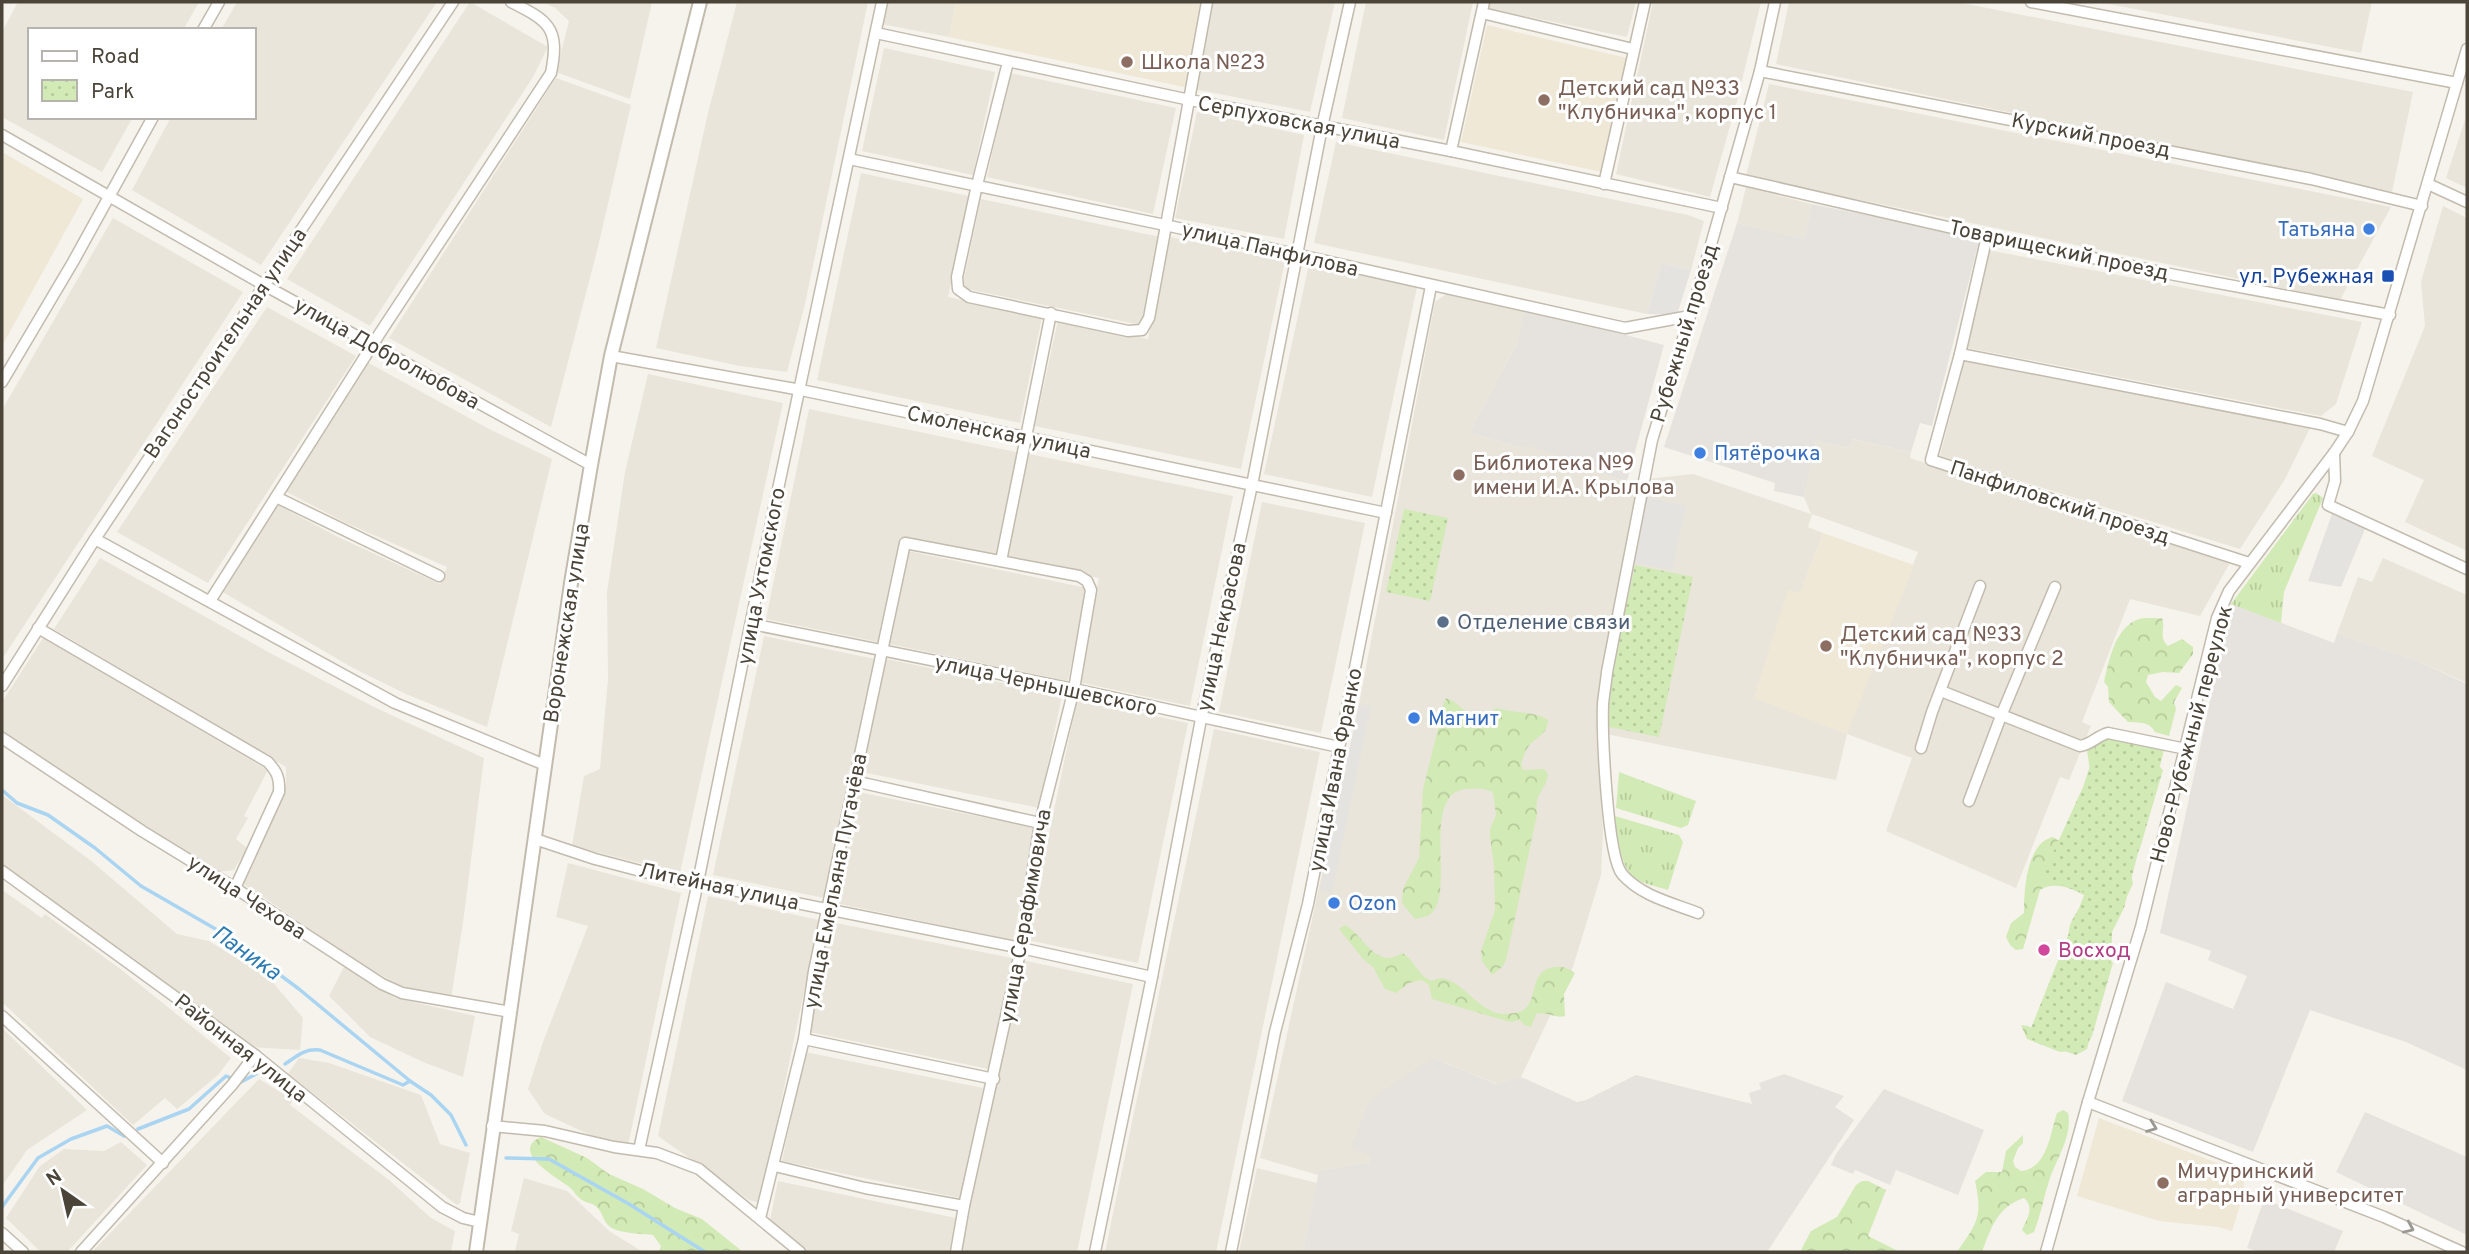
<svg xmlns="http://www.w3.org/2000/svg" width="2469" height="1254" viewBox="0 0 2469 1254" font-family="Overpass,sans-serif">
<defs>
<pattern id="grass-tufts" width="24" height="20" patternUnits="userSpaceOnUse" patternTransform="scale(1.75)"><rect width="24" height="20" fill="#d2eab5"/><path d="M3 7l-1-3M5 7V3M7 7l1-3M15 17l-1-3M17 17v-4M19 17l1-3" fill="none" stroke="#b6ca9c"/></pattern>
<pattern id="forest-crowns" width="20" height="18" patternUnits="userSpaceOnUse" patternTransform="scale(1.75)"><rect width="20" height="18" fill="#d2eab5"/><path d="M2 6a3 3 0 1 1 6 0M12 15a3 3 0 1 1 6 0" fill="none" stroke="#b6ca9c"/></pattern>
<pattern id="park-dots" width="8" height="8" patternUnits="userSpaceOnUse" patternTransform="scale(1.75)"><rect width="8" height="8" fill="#d2eab5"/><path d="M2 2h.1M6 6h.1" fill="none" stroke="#b6ca9c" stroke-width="1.8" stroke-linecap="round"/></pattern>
</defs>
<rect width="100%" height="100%" fill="#f6f3ec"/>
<g fill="#eae5da" fill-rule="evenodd">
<path d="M18,2H199L183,30H30V117H133L102,172L2,117V32Z"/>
<path d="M237,2H437L261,265L132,190L171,117H254V30H221Z"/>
<path d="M470,2L548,47L533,77L370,326L287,279Z"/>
<path d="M543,2H652L630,99L556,72L569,21L555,8Z"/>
<path d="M737,2H868L805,304L787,372L740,366L656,348L708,113Z"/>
<path d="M886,2H956L949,37L881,24Z"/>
<path d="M1200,2H1335L1310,112L1184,87Z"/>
<path d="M1366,2H1473L1444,140L1342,118Z"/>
<path d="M1490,2H1636L1627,37L1489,9Z"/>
<path d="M1653,2H1761L1736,105L1710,197L1616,174Z"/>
<path d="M1789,2H1957L2413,92L2392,192L1776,64Z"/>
<path d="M2099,2H2372L2361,53Z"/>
<path d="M884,48L995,72L973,175L862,151Z"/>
<path d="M1010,73L1176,108L1153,214L987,177Z"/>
<path d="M556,78L631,105L597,251L551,427L389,338Z"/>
<path d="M1769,84L2391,207L2340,300L1746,176Z"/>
<path d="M1197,112L1304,135L1284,239L1175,218Z"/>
<path d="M2467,114V188L2446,178Z"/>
<path d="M1336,142L1688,215L1704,221L1691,270L1661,263L1647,314L1314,243Z"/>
<path d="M861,173L969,196L948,297L1042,317L1020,423L817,380Z"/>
<path d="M1746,187L1811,204L1805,239L1737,223Z"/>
<path d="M981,199L1160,237L1141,325L962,288Z"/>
<path d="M2443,206L2467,218V551L2405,522L2424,480L2372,456L2425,326L2421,282Z"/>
<path d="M113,218L243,292L2,659V410Z"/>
<path d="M1170,237L1285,261L1241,469L1035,426L1058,320L1148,339Z"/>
<path d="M1988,250L2362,322L2336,404L2321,416L1967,348Z"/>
<path d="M1309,264L1417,287L1372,497L1264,474Z"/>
<path d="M1446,294L1524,312L1517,344L1469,433L1524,448L1525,444L1601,469L1600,473L1627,481L1693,474L1811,514L1804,497L1816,441L1849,448L1851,439L1911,452L1910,458L2231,561L2200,616L2130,599L2082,722L2091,726L2069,780L2060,777L2016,888L1886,831L1912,758L1847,734L1836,780L1596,732L1603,831L1601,875L1573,967L1521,1077L1497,1084L1433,1058L1370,1162L1320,1171L1318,1175L1260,1158L1359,704L1435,302ZM1812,514L1918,552L1846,734L1788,591L1800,594L1823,533L1808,527Z"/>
<path d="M267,307L356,356L208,583L117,532Z"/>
<path d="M1965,359L2311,426L2285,479L2240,549L1940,456Z"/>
<path d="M367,362L491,430L552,459L487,727L406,694L353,668L221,591L276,504L340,538L440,584L447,567L344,522L285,491Z"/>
<path d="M648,374L783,403L680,873L572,846L584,776L600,769L608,679L607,592L625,472Z"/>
<path d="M809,409L1020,453L998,556L900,537L878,642L766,619Z"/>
<path d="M1029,454L1233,496L1190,706L1078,682L1099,578L1007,559Z"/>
<path d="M1262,502L1365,523L1321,733L1219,712Z"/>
<path d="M908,551L1087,588L1068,681L889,644Z"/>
<path d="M100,558L272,654L374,707L484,758L463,923L451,998L419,992L395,983L362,964L242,883L286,784V767L54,629Z"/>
<path d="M2383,558L2467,595V683L2418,661L2337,634L2358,577L2372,582Z"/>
<path d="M764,636L875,659L824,898L713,875Z"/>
<path d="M43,638L268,770L244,816L248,818L236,839L247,848L234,870L217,872L2,733V702Z"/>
<path d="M886,659L1062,695L1039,808L862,772Z"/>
<path d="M1077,700L1188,723L1138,963L1027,940Z"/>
<path d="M1214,729L1320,752L1216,1252H1105Z"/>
<path d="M858,792L1036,828L1013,940L835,903Z"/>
<path d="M2,795L90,860L177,934L209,941L270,979L303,1018L300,1050L252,1047L52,900L2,866Z"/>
<path d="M568,863L681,893L629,1141L622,1146L603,1141L545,1114L528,1089L543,1042L588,926L556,917Z"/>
<path d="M2,890L42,918L45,914L119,968L231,1058L218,1075L177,1109L165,1098L133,1125L2,1002Z"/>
<path d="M708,896L819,920L760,1203L749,1200L658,1136Z"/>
<path d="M831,922L1012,958L989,1069L809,1032Z"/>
<path d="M1022,960L1133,984L1077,1252H961Z"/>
<path d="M344,967L395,998L475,1016L463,1077L423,1062L370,1037L329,996Z"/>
<path d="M2,1028L87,1110L27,1150L2,1186Z"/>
<path d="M805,1052L983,1088L960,1198L782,1161Z"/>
<path d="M299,1058L329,1063L421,1095L440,1144L470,1153L460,1203L457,1205L288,1074Z"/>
<path d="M259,1079L293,1100L290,1105L389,1180L431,1218L455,1231L451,1252H92Z"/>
<path d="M121,1142L147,1165L67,1252H41L6,1218L40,1166L64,1149L104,1151Z"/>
<path d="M1257,1168L1317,1183L1303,1252H1239Z"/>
<path d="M524,1178L567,1191L609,1231L643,1252H515L519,1234L511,1231Z"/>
<path d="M778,1181L956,1218L949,1252H808L770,1220Z"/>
</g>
<g fill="#e6e2dd">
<path d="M1811,204L1980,237L1932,426L1920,423L1911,452L1852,439L1849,448L1816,441L1804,497L1774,491L1775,483L1664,447L1737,223L1805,239Z"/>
<path d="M1524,312L1599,328L1664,345L1627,481L1599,473L1600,469L1526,445L1524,448L1469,433L1517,344Z"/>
<path d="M2231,604L2334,643L2337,634L2418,661L2467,684V1070L2406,1042L2310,1010L2253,1152L2122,1101L2166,982L2233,1009L2247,976L2208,960L2211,951L2160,933Z"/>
<path d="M1433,1058L1496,1084L1521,1077L1577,1102L1586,1100L1636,1075L1752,1104L1749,1093L1761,1089L1759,1083L1784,1074L1844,1096L1835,1107L1854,1120L1767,1252H1303L1319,1171L1370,1162L1371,1156L1351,1147L1370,1100Z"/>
<path d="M1884,1089L1984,1130L1958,1195L1896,1170L1890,1185L1855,1170L1853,1174L1831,1165L1836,1154Z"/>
<path d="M2365,1112L2467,1157V1235L2336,1172Z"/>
<path d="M2264,1199L2343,1231L2334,1252H2261L2247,1248Z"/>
</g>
<g fill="#efe8d6">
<path d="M956,2H1200L1184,87L949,37Z"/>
<path d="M1487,25L1627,58L1602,172L1461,142Z"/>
<path d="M2,152L83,199L2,346Z"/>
<path d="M1823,533L1914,565L1847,734L1754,698L1788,590L1800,593Z"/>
<path d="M2099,1118L2244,1173V1193L2232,1231L2218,1227L2159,1221L2077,1196Z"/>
</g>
<g fill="url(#grass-tufts)">
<path d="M2316,493L2323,498L2284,592L2281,623L2231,604L2313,494Z"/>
<path d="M1619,772L1696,801L1688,825L1681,828L1616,808Z"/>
<path d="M1615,816L1679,835L1683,842L1668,890C1658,887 1645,884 1636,879C1621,871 1616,832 1615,816Z"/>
</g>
<g fill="url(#forest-crowns)">
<path d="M2162,618C2166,630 2158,636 2168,646L2182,639L2193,647V654L2179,673L2163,672L2148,675L2146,682L2155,697L2161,701L2176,685L2182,688L2174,702L2176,709L2169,736L2155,732C2149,721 2139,723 2128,722L2109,702L2108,687L2104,682C2109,660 2115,627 2139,619C2146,617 2155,619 2162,618Z"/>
<path d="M1446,698L1453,701L1478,721L1486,719L1490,713L1496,708C1513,713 1534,711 1548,720C1548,735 1536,736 1528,747C1525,751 1523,758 1521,763L1523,770L1544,769L1548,774C1545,794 1534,791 1537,815L1506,960L1503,966L1492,975L1482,961L1481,951L1495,910L1494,866L1490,837V829L1496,815L1493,792C1484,788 1477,788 1467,789C1421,791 1453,886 1434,910C1430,917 1422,917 1415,919L1402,903L1403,889L1419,858L1423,789L1438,729V717Z"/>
<path d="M2101,743L2158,765L2163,770L2141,845L2138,853L2131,852L2130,869L2133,884L2126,898L2116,908L2100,946L2113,963L2092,1036L2085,1049L2060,1052L2027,1039L2021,1025L2028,1026L2042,1033L2070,941C2064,923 2080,912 2085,896C2072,888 2053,881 2040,890L2023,949L2016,950L2010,945L2006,937L2011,923L2024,913C2024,891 2026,843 2053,837L2059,841L2065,860L2090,771L2087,750Z"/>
<path d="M1345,925C1364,935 1376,971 1402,953C1415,959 1417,976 1432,981C1455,966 1477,1016 1506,1014C1510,1013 1518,1013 1522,1011C1539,1002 1528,969 1555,967C1564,966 1568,969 1575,973L1564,994L1565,1016C1555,1019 1547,1011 1536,1014L1531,1027L1524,1025L1520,1020L1510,1022L1432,999L1429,985L1422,980L1409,983L1396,993L1385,989L1373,967L1363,959L1339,929Z"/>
<path d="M2063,1110L2068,1113C2073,1135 2057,1158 2050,1178C2044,1196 2041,1214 2034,1232L2027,1235L2022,1230C2027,1218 2035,1208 2024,1198C1997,1207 1991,1228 1982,1252H1957C1977,1223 1983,1217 1975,1181L1986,1172H2002L2006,1151L2023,1135V1143L2018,1148L2013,1161L2015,1167L2021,1171C2047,1169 2050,1134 2057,1113Z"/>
<path d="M541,1137L587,1158L609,1174L643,1189L675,1208L702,1219L743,1252H659L661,1246L653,1235C640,1233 621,1234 610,1227C602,1221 603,1210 594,1205C591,1203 587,1203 584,1201C577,1198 574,1190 568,1186C556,1177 509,1151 541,1137Z"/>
<path d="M1862,1181H1868L1886,1190L1868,1236L1900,1252H1800L1811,1231L1837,1217L1856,1185Z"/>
</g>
<g fill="url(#park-dots)">
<path d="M1404,509L1448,518L1430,601L1386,592Z"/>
<path d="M1635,565L1693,577L1659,737L1609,727C1609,672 1624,619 1635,565Z"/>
<path d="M2110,737L2164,750L2124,908L2112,932V955L2087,1049L2076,1055L2027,1038L2085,893L2042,877L2083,787L2098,742Z"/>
</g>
<g fill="#e5e3e0">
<path d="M1661,263L1691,270L1677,315L1647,314Z"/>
<path d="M1642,496L1686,506L1672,570L1629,562Z"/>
<path d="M2332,514L2365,529L2341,587L2308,581Z"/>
<path d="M1359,704L1371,706L1332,893L1320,890Z"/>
</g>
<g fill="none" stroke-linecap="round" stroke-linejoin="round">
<g stroke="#a9d4f2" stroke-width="3.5">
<path d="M2,790L17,803L48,815L95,848L141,886L226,935L299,989L410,1081L431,1095L451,1115L466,1145"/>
<path d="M285,1064C297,1056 305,1048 320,1050L403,1085L410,1081"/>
<path d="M138,1129L189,1109L226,1076L241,1082L256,1074"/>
<path d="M506,1158L549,1159L629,1204L705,1252"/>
<path d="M2,1207L38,1158L71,1139L107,1126L124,1136"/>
</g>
<g stroke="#c2bbae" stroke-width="13">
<g id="minor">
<path d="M2031,2L2457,83"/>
<path d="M1482,13L1633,49"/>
<path d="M203,30L219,2"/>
<path d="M876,33L1190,100L1451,151L1722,208"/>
<path d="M1008,62L977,185L957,277L958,289L969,297L1128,331L1142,330L1149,318L1207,2"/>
<path d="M1760,71L2311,179L2422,206"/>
<path d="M2,135L264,285L591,465"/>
<path d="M1451,151L1484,2"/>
<path d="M849,159L1165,225L1625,328L1690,316"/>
<path d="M1730,177L1987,236L2175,275L2390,315"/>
<path d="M1604,184L1645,2"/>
<path d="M2428,184L2467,202"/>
<path d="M1987,236L1960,354L1931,460L2249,563"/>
<path d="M1960,354L2320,424L2348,432"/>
<path d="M611,356L801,390L1386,513"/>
<path d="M2,382L73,262L153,117"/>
<path d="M2334,453L2335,481L2328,505L2467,569"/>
<path d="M276,497L439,576"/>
<path d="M95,539L395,703L545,765"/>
<path d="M1001,561L1051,313"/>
<path d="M210,601L380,333L551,73C560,28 549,21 511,2"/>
<path d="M752,624L1074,689L1339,747"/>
<path d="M38,628L268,762C277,772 280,778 279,792L235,888"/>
<path d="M2,686L95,539L453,2"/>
<path d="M1941,691L2080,746C2090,745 2097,736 2108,733L2186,749"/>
<path d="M2,738L142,831L235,888L382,984L402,993L511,1012"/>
<path d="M1921,748L1932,712L1980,586"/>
<path d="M854,781L1040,823"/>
<path d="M1969,801L2001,716L2055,587"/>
<path d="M535,839L595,859L652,874L1021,948L1152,977"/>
<path d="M2,871L255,1055L442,1207L463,1218L480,1222"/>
<path d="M1698,913C1672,903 1641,896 1622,874C1607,855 1602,732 1603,704C1604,693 1606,683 1607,672L1652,440L1701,280L1760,71L1775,2"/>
<path d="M2,1016L163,1163"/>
<path d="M804,1039L994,1079"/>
<path d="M2088,1102L2384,1217L2462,1252"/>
<path d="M492,1126L545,1131L614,1147L657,1153L699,1169L800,1252"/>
<path d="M639,1150L698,882L774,508L882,2"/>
<path d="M775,1166L865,1188L964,1206"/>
<path d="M760,1218L804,1039L814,971L905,543L1079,576L1087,581L1091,590L1074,689L1040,823L1021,948L964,1206L956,1252"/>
<path d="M2,1233L23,1252"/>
<path d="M81,1252L232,1085L255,1055"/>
<path d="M1095,1252L1152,977L1201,719L1252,485L1322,127L1350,2"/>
<path d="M1231,1252L1275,1032L1308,904L1431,286"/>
<path d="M2046,1252L2088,1102L2141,927L2217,618L2229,591L2334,453L2348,432L2363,401L2467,49"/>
</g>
</g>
<g stroke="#c2bbae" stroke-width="16">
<path id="tertiary" d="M476,1252L571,583L591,465L611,356L700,2"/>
</g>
<use href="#minor" stroke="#fff" stroke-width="10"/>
<use href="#tertiary" stroke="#fff" stroke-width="12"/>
</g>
<defs><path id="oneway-chevron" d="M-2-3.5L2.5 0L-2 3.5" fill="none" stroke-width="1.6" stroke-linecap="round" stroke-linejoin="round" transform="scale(1.75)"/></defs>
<g stroke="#9c9892">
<use href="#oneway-chevron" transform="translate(2152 1127) rotate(21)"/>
<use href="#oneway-chevron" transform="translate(2409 1228) rotate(24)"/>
</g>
<g fill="#8d6e63" stroke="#fff" stroke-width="2.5">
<circle cx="1127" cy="62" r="7"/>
<circle cx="1544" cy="100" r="7"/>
<circle cx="1459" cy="475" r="7"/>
<circle cx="1826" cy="646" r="7"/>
<circle cx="2163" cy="1183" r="7"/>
</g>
<g fill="#3f7fe0" stroke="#fff" stroke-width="2.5">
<circle cx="2369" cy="229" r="7"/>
<circle cx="1700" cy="453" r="7"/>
<circle cx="1414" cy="718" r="7"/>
<circle cx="1334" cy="903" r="7"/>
</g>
<rect fill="#1a4fb4" stroke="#fff" stroke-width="2.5" x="2381" y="269" width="14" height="14" rx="3.5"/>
<circle fill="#5c6f8a" stroke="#fff" stroke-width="2.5" cx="1443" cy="622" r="7"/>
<circle fill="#d1479c" stroke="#fff" stroke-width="2.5" cx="2044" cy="950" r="7"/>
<g text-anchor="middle" stroke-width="6" stroke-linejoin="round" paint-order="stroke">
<g font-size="21" fill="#785e54" stroke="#fff" text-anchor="start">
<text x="1141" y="69">Школа №23</text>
<text x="1558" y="95">Детский сад №33<tspan x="1558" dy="24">"Клубничка", корпус 1</tspan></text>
<text x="1473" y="470">Библиотека №9<tspan x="1473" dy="24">имени И.А. Крылова</tspan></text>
<text x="1840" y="641">Детский сад №33<tspan x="1840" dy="24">"Клубничка", корпус 2</tspan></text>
<text x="2177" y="1178">Мичуринский<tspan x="2177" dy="24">аграрный университет</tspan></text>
</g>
<g font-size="21" fill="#4b4439" stroke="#fff">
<text transform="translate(1299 122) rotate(11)" y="7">Серпуховская улица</text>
<text transform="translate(2091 135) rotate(11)" y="7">Курский проезд</text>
<text transform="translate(1270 249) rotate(13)" y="7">улица Панфилова</text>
<text transform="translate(2059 250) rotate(12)" y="7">Товарищеский проезд</text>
<text transform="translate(1684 333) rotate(-73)" y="7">Рубежный проезд</text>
<text transform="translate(225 343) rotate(-56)" y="7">Вагоностроительная улица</text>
<text transform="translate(387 353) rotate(29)" y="7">улица Добролюбова</text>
<text transform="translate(999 432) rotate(12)" y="7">Смоленская улица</text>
<text transform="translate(2060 502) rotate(18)" y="7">Панфиловский проезд</text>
<text transform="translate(761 576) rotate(-79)" y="7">улица Ухтомского</text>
<text transform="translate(566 623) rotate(-81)" y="7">Воронежская улица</text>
<text transform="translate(1221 627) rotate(-78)" y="7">улица Некрасова</text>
<text transform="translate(1046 685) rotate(12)" y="7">улица Чернышевского</text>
<text transform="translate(2191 734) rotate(-75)" y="7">Ново-Рубежный переулок</text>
<text transform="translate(1335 770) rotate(-79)" y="7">улица Ивана Франко</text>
<text transform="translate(835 881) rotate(-79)" y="7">улица Емельяна Пугачёва</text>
<text transform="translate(719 886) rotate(12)" y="7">Литейная улица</text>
<text transform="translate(247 897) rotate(33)" y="7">улица Чехова</text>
<text transform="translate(1025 916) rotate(-80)" y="7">улица Серафимовича</text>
<text transform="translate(241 1048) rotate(38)" y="7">Районная улица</text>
</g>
<g font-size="21" fill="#366cbe" stroke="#fff" text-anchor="start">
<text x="2355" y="236" text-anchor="end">Татьяна</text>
<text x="1714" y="460">Пятёрочка</text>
<text x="1428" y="725">Магнит</text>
<text x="1348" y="910">Ozon</text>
</g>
<g font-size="21" fill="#164399" stroke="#fff" text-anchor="end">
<text x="2374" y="283">ул. Рубежная</text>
</g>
<g font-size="21" fill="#4e5e75" stroke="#fff" text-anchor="start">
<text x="1457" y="629">Отделение связи</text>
</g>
<g font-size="21" fill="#b23c85" stroke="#fff" text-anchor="start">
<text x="2058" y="957">Восход</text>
</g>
<g font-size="23" font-style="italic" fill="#2e7ab2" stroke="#fff">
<text transform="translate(247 952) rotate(35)" y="8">Паника</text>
</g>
</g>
<rect width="2469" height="1254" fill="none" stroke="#4b4439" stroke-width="7"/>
<rect x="28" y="28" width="228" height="91" fill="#ffffff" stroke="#b7b4b0" stroke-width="2"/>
<rect x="42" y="51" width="35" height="10" fill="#ffffff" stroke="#b7b4b0" stroke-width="2"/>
<text x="91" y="63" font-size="21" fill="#4b4439">Road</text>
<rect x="42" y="80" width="35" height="21" fill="url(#park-dots)" stroke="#b7b4b0" stroke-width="2"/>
<text x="91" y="98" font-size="21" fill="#4b4439">Park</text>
<g transform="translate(63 1191) rotate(326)" stroke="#ffffff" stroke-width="5" paint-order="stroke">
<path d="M0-5L12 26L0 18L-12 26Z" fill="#4b4439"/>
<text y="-10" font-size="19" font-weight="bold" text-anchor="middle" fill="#4b4439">N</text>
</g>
</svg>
